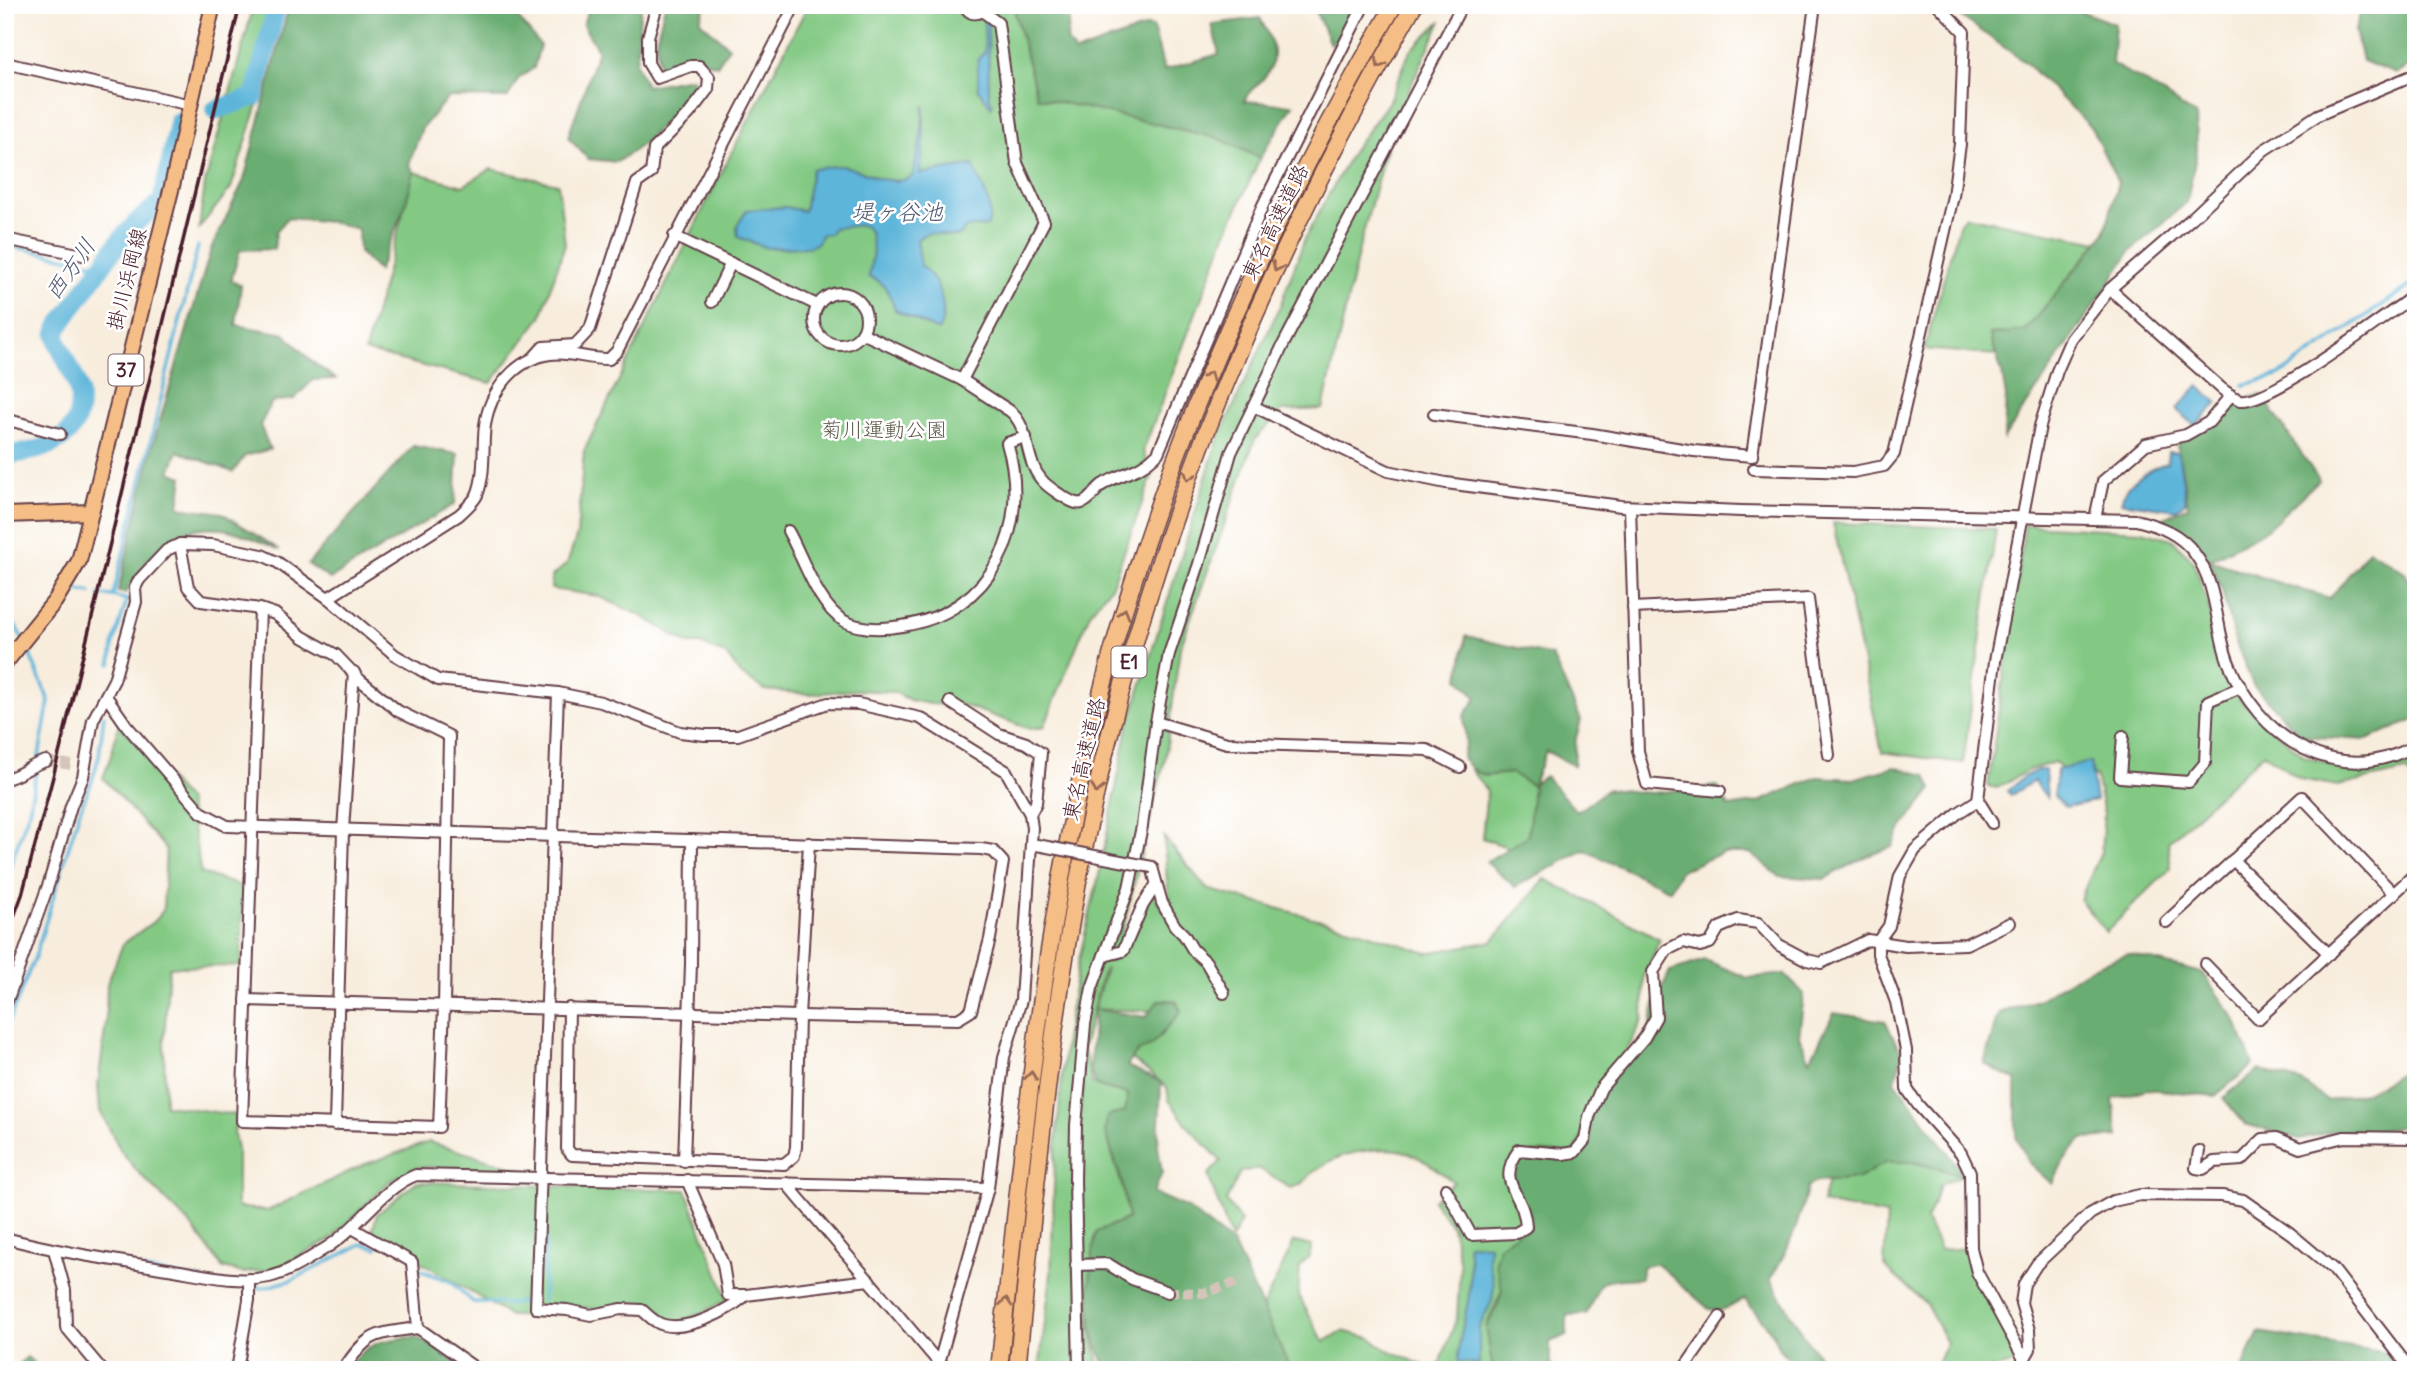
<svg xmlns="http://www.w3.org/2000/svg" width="2421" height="1375" viewBox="0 0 2421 1375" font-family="Delius,'Klee One',sans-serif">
<rect width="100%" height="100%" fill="#fff"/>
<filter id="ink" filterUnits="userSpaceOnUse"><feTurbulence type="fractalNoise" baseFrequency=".0143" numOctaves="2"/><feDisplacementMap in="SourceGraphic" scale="14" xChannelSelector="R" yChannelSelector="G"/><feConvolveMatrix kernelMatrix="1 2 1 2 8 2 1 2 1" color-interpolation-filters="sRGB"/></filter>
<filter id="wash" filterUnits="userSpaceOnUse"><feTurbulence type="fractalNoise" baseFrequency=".00686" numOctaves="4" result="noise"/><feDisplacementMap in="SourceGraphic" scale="28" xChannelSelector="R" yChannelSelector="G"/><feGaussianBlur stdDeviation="1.57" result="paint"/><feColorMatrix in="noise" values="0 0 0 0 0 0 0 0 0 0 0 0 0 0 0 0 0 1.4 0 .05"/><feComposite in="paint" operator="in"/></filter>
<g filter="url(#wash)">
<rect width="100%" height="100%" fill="#f8eddd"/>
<g fill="#83c984" stroke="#667458" stroke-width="2">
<path d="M254,5H279L260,98L231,188L199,228L205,183Z"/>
<path d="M808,5H1013L1037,97L1218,138L1260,158L1226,234L1143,451L1152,476L1112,585L1090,613L1044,727L1030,729L963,705L930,704L910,700L894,692L856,690L809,694L765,690L739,673L727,655L700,644H688L640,615L598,596L551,589L552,576L567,564L577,535L584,451L716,183Z"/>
<path d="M1441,21L1392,126L1360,245L1323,409L1282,411L1255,439L1180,648L1165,759L1120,941L1109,962L1123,951L1151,892L1174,924L1167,883L1164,837L1207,889L1358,930L1427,953L1493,941L1545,879L1660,939L1644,977L1643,1019L1575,1152L1526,1212L1502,1290L1486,1327L1493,1370H1278L1248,1338L1294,1242L1312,1246L1309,1257L1300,1266L1298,1295L1324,1342L1342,1331L1371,1338L1384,1348L1431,1369L1440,1364L1457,1317L1460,1265L1452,1227L1433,1200L1454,1182C1438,1171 1418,1153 1398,1150C1374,1147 1340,1153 1320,1167C1307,1175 1307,1184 1290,1188L1260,1169L1241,1171L1226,1201L1241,1221L1231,1239L1208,1175L1221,1161L1187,1125L1169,1100L1167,1087L1131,1058L1181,1012L1176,1001L1159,1000L1150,1011L1094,1009L1106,968L1102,975L1083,1048L1092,1083L1128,1094L1125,1117L1105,1131L1132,1218L1089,1321L1099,1364L1104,1370H1039L1051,1274L1055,1156L1065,1041L1078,964L1099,875L1127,731L1217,442L1280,306L1305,238L1352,152L1388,103L1410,51Z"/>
<path d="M491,169L558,184L565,244L541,317L491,383L365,351L414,172L463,186Z"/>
<path d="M1966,216L2098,242L2026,330L1990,335L1996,355L1924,349L1960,222Z"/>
<path d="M1833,523L1996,529L1963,763L1882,752Z"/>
<path d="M2025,525L2142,531L2172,539L2194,562L2238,698L2305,757L2346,767L2392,766L2416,752V784L2406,771L2338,786L2300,779L2264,753L2168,842L2171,868L2106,932L2080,900L2101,852L2104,814L2096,776L2069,777L2055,762L2029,770L1997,788L1988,786Z"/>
<path d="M119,724L188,801L201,873L243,887L241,966L169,967L164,1039L165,1105L236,1115L234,1134L237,1149V1207L267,1211L363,1165L429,1142L524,1170L418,1167L391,1180L331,1239L276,1269L243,1273L223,1268L189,1223L136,1170L121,1151L100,1111L98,1086L106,1022L107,984L123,944L157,919L163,910L166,849L103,778L110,759Z"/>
<path d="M1470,769L1485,776L1511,773L1533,786L1532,838L1512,849L1482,838L1487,791Z"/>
<path d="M1886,1162H1913L1964,1175L1941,1184L1926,1220L1940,1250L1968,1248V1265L2001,1323L2017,1363L1987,1370H1933L1947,1343L1926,1304L1884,1266L1887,1215L1822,1203L1828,1181L1855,1178Z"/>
<path d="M416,1182L686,1190L728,1300L682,1322L665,1321L642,1307L621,1304L600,1309L535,1306L522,1316H510L372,1232L377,1214Z"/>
</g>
<g fill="#6aad72" stroke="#5a664e" stroke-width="2">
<path d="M289,5H501L516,15L540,45L534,68L519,78L507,98L448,97L422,128L409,164L414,172L405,206L378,271L359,252L358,229L331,222L287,218L276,232L274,249L240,250L231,281L241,285L236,325L285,334L311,361L336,379L313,380L294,399L272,402L260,425L270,449L245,456L233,472L178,451L170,472L183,477L179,507L222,513L280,550C262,543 242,532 223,529C177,520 146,557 126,593L118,592L153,444L211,249L244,180Z"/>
<path d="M589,5H641L636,63L646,86L692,78L695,90L643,144L617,162L588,159L568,137L598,50L583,25Z"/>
<path d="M665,5H705L700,21L729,47L717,65L690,57L659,67L656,40Z"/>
<path d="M1013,5H1071L1067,41L1075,53L1148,26L1153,27L1164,70L1219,54L1212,24L1260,18C1271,39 1282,58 1262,80C1255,87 1248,92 1244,101L1293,105L1260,158L1218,138L1037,97Z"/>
<path d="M1313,5H1352L1354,11L1335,42L1330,44Z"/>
<path d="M1945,5H2064L2115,24L2112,64L2147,83L2196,116L2197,150L2187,202L2131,251L2004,438L2006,397L2002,373L1990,335L2026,330L2105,233L2118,182L2091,127L2026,63Z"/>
<path d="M2363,5H2416V61L2396,74L2362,61L2355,30Z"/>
<path d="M2262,395L2319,480L2267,529L2210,560L2285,585L2330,598L2369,550L2405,572L2416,597V719L2367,740L2301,736L2253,685L2234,638L2222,591L2209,560L2158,521L2188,506L2177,444L2239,400Z"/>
<path d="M413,446L458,454L455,504L330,579L308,564Z"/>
<path d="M1466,636L1552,656L1581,720L1576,738L1574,766L1546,751L1533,784L1545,776L1577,812L1608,789L1651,793L1717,786L1729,807L1759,802L1817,777L1853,779L1894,767L1926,775L1932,789L1901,829L1892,847L1865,857L1824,879L1779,876L1750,853H1722L1680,871L1670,890L1584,850L1515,887L1486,862L1528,836L1533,786L1511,773C1487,776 1477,779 1462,758L1466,742L1464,716L1477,698L1459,678Z"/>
<path d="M2128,954L2202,973L2235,1019L2253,1065L2215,1096L2147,1089L2113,1099L2118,1137L2082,1139L2064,1160L2052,1184L2028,1162L2016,1136V1080L1984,1064L1997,1017L1999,1013L2038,1000L2090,968Z"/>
<path d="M1705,960L1748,978L1784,974L1804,994L1799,1036L1810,1060L1834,1013L1885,1021L1902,1054L1895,1081L1964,1175L1913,1162H1886L1859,1178L1816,1182L1808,1186C1799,1222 1790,1248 1770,1279L1804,1336L1829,1370H1800L1780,1349L1774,1335L1745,1299L1721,1311L1709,1309L1656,1263L1642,1267L1641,1278L1607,1280L1601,1283L1586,1314L1567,1315V1335L1550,1342V1364L1556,1370H1493L1486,1327L1497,1307L1502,1290L1495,1261L1499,1246L1526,1227L1508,1175L1517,1153L1575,1152L1604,1085L1650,1028L1655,1003L1670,971Z"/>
<path d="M1159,1000L1176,1001L1181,1012L1151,1046L1137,1052L1127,1066L1161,1082L1158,1146L1162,1173L1153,1193L1187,1208L1233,1244L1291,1370H1201L1193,1362L1186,1370H1108C1083,1327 1088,1278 1096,1232L1128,1218L1121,1179L1105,1131L1107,1116L1125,1112L1128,1094L1097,1086L1090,1071L1094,1009L1146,1017Z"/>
<path d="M2416,1064V1124L2383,1130L2332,1132L2299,1139L2245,1124L2223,1098L2259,1070L2302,1082L2327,1101L2368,1092Z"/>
<path d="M2259,1332L2387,1353L2394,1370H2241Z"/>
<path d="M415,1337L431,1345L466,1370H347C364,1342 385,1339 415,1337Z"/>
<path d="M27,1357L41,1370H11Z"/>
</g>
<g fill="#5db5da" stroke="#546a82" stroke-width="2">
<path d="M984,21L988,22L989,97L993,104L991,107L978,89V59L985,52Z"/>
<path d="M924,105V135L920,174L973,165C979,181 997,210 987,226L965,228L961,235C945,241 930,225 917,240L921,266C939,278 950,311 938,331L895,310C890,294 886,282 869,277L873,251L870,231L863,225L833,228L830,234H822L816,244L808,247L767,248L738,237L737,226L747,210L785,207L804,211L812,169C823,168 837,164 847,167C868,172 891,189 913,176L921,136Z"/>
<path d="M2198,386L2218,403L2195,426L2177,409Z"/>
<path d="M2168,452H2178L2186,501L2176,510L2121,502C2125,483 2149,468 2167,463Z"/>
<path d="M2090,762L2096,801L2066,807L2054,796L2057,770Z"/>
<path d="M2038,770H2045L2047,798L2034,781L2011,795L2007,791L2025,776Z"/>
<path d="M1468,1244L1489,1245L1488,1259L1494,1285L1492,1301L1479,1327V1365L1458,1361C1458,1337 1466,1317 1469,1295C1471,1278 1470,1261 1468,1244Z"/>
</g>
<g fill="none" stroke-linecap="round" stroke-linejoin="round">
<g stroke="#5db5da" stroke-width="3.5">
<path d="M5,245L101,265"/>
<path d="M2244,385L2278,376L2416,282"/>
<path d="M5,510L10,504L12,454"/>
<path d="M67,587L91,593"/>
<path d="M99,595L113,596"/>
<path d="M5,606L22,638"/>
<path d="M111,664L113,646L127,600L113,596L198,246"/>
<path d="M5,881L29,811L49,701L26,645"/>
<path d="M5,1030L35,957L80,810L92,781L99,756L104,715"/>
<path d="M113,1265L202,1280"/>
<path d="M415,1268L451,1282L473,1302L512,1304L527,1301"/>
<path d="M220,1283L263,1288L292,1280L362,1244L377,1248"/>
<path d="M543,1300L546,1230"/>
</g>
<g stroke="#5db5da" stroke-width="19">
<path d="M215,110L254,97L277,5"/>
<path d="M5,455C42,452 84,441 79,394C77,377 64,359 58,343L56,335L58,328L121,239L138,221L162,201L179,121"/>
</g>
</g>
</g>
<g filter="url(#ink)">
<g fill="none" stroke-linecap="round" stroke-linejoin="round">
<g stroke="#d5c4b9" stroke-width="10" stroke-dasharray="10 5" stroke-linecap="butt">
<path d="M46,761L72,765"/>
<path d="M1168,1292L1204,1293L1242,1281"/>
</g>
<g stroke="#643e46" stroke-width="14">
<g id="minor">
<path d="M965,5C968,13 973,15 981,12L984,5"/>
<path d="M5,63L191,105"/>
<path d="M674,236L817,305"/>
<path d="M5,239L83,255"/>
<path d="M2110,289L2222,389C2228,393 2235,399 2241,400C2269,404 2387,315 2416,294"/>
<circle cx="840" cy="319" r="26"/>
<path d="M712,302L731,263"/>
<path d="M862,333L962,380L1010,411C1031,429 1024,459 1041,479C1046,486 1055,491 1062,496C1068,499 1075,505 1082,503C1090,501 1095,490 1102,485C1124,471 1138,474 1158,453L1263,205L1364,5"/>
<path d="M534,357L543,347L575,345L590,329L637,183L651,173L654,149L689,114L708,89L709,77L699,66H691L657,78L648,63V37L657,5"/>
<path d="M962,380L1044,222L1017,163L998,23L982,11"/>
<path d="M1253,406L1388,471L1446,483L1621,506L1741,511L2136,520C2160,526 2181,534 2195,554C2218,585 2215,626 2228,661C2257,738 2338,790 2416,745"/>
<path d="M1434,414L1592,434L1694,451L1752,456L1815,5"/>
<path d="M5,419L60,434"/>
<path d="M1754,469L1853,472L1884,466L1894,454L1953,196L1960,144L1964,32L1938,5"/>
<path d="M1630,507L1638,751L1647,784L1720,791"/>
<path d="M2095,519L2103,481L2146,444L2186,435L2209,422L2231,395"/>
<path d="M788,531C803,557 817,605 844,621C861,630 884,629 902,626C993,612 1032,527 1007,443L1026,437"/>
<path d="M180,544L188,587L201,601L260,609L275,614L303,637L336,655L360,680L398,711L449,736L444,1006L439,1127L242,1121L260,609"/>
<path d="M328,598L459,515C465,509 473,503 477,495C486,474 482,447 485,425C490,391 515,359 550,354C570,351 589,360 609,359L617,351L795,5"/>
<path d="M1633,608L1808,599L1829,755"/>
<path d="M558,693L536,1308L567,1310L591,1315L621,1309L642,1310C649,1316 655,1323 664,1325C689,1331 728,1311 746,1295L869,1280"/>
<path d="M106,696L127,726L201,812L227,826L981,849L993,851L1003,862L990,939L971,1011L958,1019L799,1016L246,1000"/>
<path d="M950,702L999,734L1026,743L1041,753L1036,803L1030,814"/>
<path d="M1156,722L1227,743L1427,750L1460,767"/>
<path d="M2123,736L2120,777L2189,782L2205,763L2208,701L2241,687"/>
<path d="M5,779C21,776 31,764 46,761"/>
<path d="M1978,800L1958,813L1915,850L1900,876L1889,926L1878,941V954L1896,1002L1906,1050L1907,1089L1918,1105L1961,1153L1970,1172L1971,1248L1977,1272L2024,1359"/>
<path d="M1992,823L1978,800L1995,661L2040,426L2057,371L2071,339L2110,289L2191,219L2264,150L2318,115L2416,74"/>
<path d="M2233,860L2329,954"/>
<path d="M1152,867L1162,903L1175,926L1184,935L1193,950L1206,962L1224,993"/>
<path d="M2166,922L2302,797L2394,894"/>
<path d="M1104,956L1123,951L1143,905L1156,885"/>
<path d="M2205,964L2258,1019L2416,873"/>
<path d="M5,1007L49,883L71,806L83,777L93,720L114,680L136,602L135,588L139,580L167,550L180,544L213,545L262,555L277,562L328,598L395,655L438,680L558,693L601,702L680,732L705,735H738L828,703L858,704L920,718L1006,771L1030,814L1032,828L1021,1000L1004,1057L988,1188L939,1363"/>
<path d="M569,1008L567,1149L572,1155L784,1164L794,1156L796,1147L799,1016L809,843"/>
<path d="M335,1125L343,830L354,672"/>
<path d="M2199,1151L2196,1168L2203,1169L2214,1162L2242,1160L2263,1139L2277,1138L2300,1148L2344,1137L2416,1138"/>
<path d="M684,1161L691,964L692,840"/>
<path d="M687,1180L723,1264L728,1295H745"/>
<path d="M786,1183L939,1363L951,1370"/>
<path d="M1446,1189L1471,1235L1516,1233L1526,1227C1525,1193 1494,1184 1519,1150L1563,1154L1575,1152L1585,1140L1589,1117L1601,1088L1644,1038L1656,1017L1653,972L1667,950L1683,942L1700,946L1710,943L1719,928L1738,920L1758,923L1779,945L1807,960L1821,963L1868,940L1906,946L1966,944L2010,923"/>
<path d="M352,1228L412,1262L418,1328L478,1370"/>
<path d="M5,1238C59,1252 113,1260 168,1269C200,1274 237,1284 269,1277C290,1272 308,1259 326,1248C359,1228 380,1189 416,1175L988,1188"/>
<path d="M54,1250L65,1290L66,1327L102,1370"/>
<path d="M1076,1265L1108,1264L1132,1279L1168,1292"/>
<path d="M237,1370L249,1300V1279"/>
<path d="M343,1370C368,1332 375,1334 418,1328"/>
<path d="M1079,1370L1075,1180L1076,1125L1085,1024L1092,988L1129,888L1142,826L1156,722L1169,654L1199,564L1231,453L1284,343L1462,5"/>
<path d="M1683,1370L1720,1317"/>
<path d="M2018,1370L2030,1349L2029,1330L2021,1303L2024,1284L2037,1264L2090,1214L2113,1201L2140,1195L2222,1196L2243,1200L2290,1233L2333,1269L2411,1370"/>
</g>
</g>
<g stroke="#643e46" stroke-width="18">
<g id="major">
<path d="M5,515L91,512"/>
<path d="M5,663L55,601L79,561L172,186L213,5"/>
</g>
</g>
<g stroke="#643e46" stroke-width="19">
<g id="highway">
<path d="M999,1370C1022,1152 1042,934 1094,721C1155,469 1264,229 1394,5"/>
<path d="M1017,1370C1039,1153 1058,933 1113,721C1179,465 1282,233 1414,5"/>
</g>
</g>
<use href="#minor" stroke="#fff" stroke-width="10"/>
<use href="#major" stroke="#f6be87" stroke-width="14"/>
<use href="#highway" stroke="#f6be87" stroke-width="16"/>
<path stroke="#4a1f2b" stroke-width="3.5" d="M5,941L22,895L60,750L240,5"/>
<g stroke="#643e46" stroke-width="14" stroke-linecap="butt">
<path id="minor-bridge" d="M1037,845L1152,867"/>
</g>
<use href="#minor-bridge" stroke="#fff" stroke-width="10"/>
</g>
<defs><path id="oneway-chevron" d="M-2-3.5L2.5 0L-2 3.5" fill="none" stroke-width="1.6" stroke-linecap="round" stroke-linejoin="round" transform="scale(1.75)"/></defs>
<g stroke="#976754">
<use href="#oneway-chevron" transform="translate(1380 64) rotate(119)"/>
<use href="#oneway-chevron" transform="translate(1277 267) rotate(116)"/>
<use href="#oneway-chevron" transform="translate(1209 376) rotate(-68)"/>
<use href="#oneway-chevron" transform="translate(1189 476) rotate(110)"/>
<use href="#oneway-chevron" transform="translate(1124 613) rotate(-73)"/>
<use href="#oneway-chevron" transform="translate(1097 789) rotate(102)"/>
<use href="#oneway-chevron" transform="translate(1031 1076) rotate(-83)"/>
<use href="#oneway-chevron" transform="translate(1006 1302) rotate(-84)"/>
</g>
</g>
<g text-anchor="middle" stroke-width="5" stroke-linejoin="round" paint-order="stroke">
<g fill="#fff" stroke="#80626b" stroke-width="2">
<rect x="108.5" y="354.5" width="35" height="31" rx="5"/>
<rect x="1111.5" y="646.5" width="35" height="31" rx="5"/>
</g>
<g font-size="19" font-weight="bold" fill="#4a1f2b">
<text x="126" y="377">37</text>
<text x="1129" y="669">E1</text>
</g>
<g font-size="21" fill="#4a1f2b" stroke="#fff">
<text transform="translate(1275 222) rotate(-64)" y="7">東名高速道路</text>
<text transform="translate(127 279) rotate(-76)" y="7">掛川浜岡線</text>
<text transform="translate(1084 759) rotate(-77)" y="7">東名高速道路</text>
</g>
<g font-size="21" fill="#5e5a4a" stroke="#fff">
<text x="884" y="437">菊川運動公園</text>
</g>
<g font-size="23" font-style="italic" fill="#525b71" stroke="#fff">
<text x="897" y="220">堤ヶ谷池</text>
<text transform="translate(70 269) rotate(-55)" y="8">西方川</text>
</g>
</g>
<rect width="2421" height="1375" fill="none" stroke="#fff" stroke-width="28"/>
</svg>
